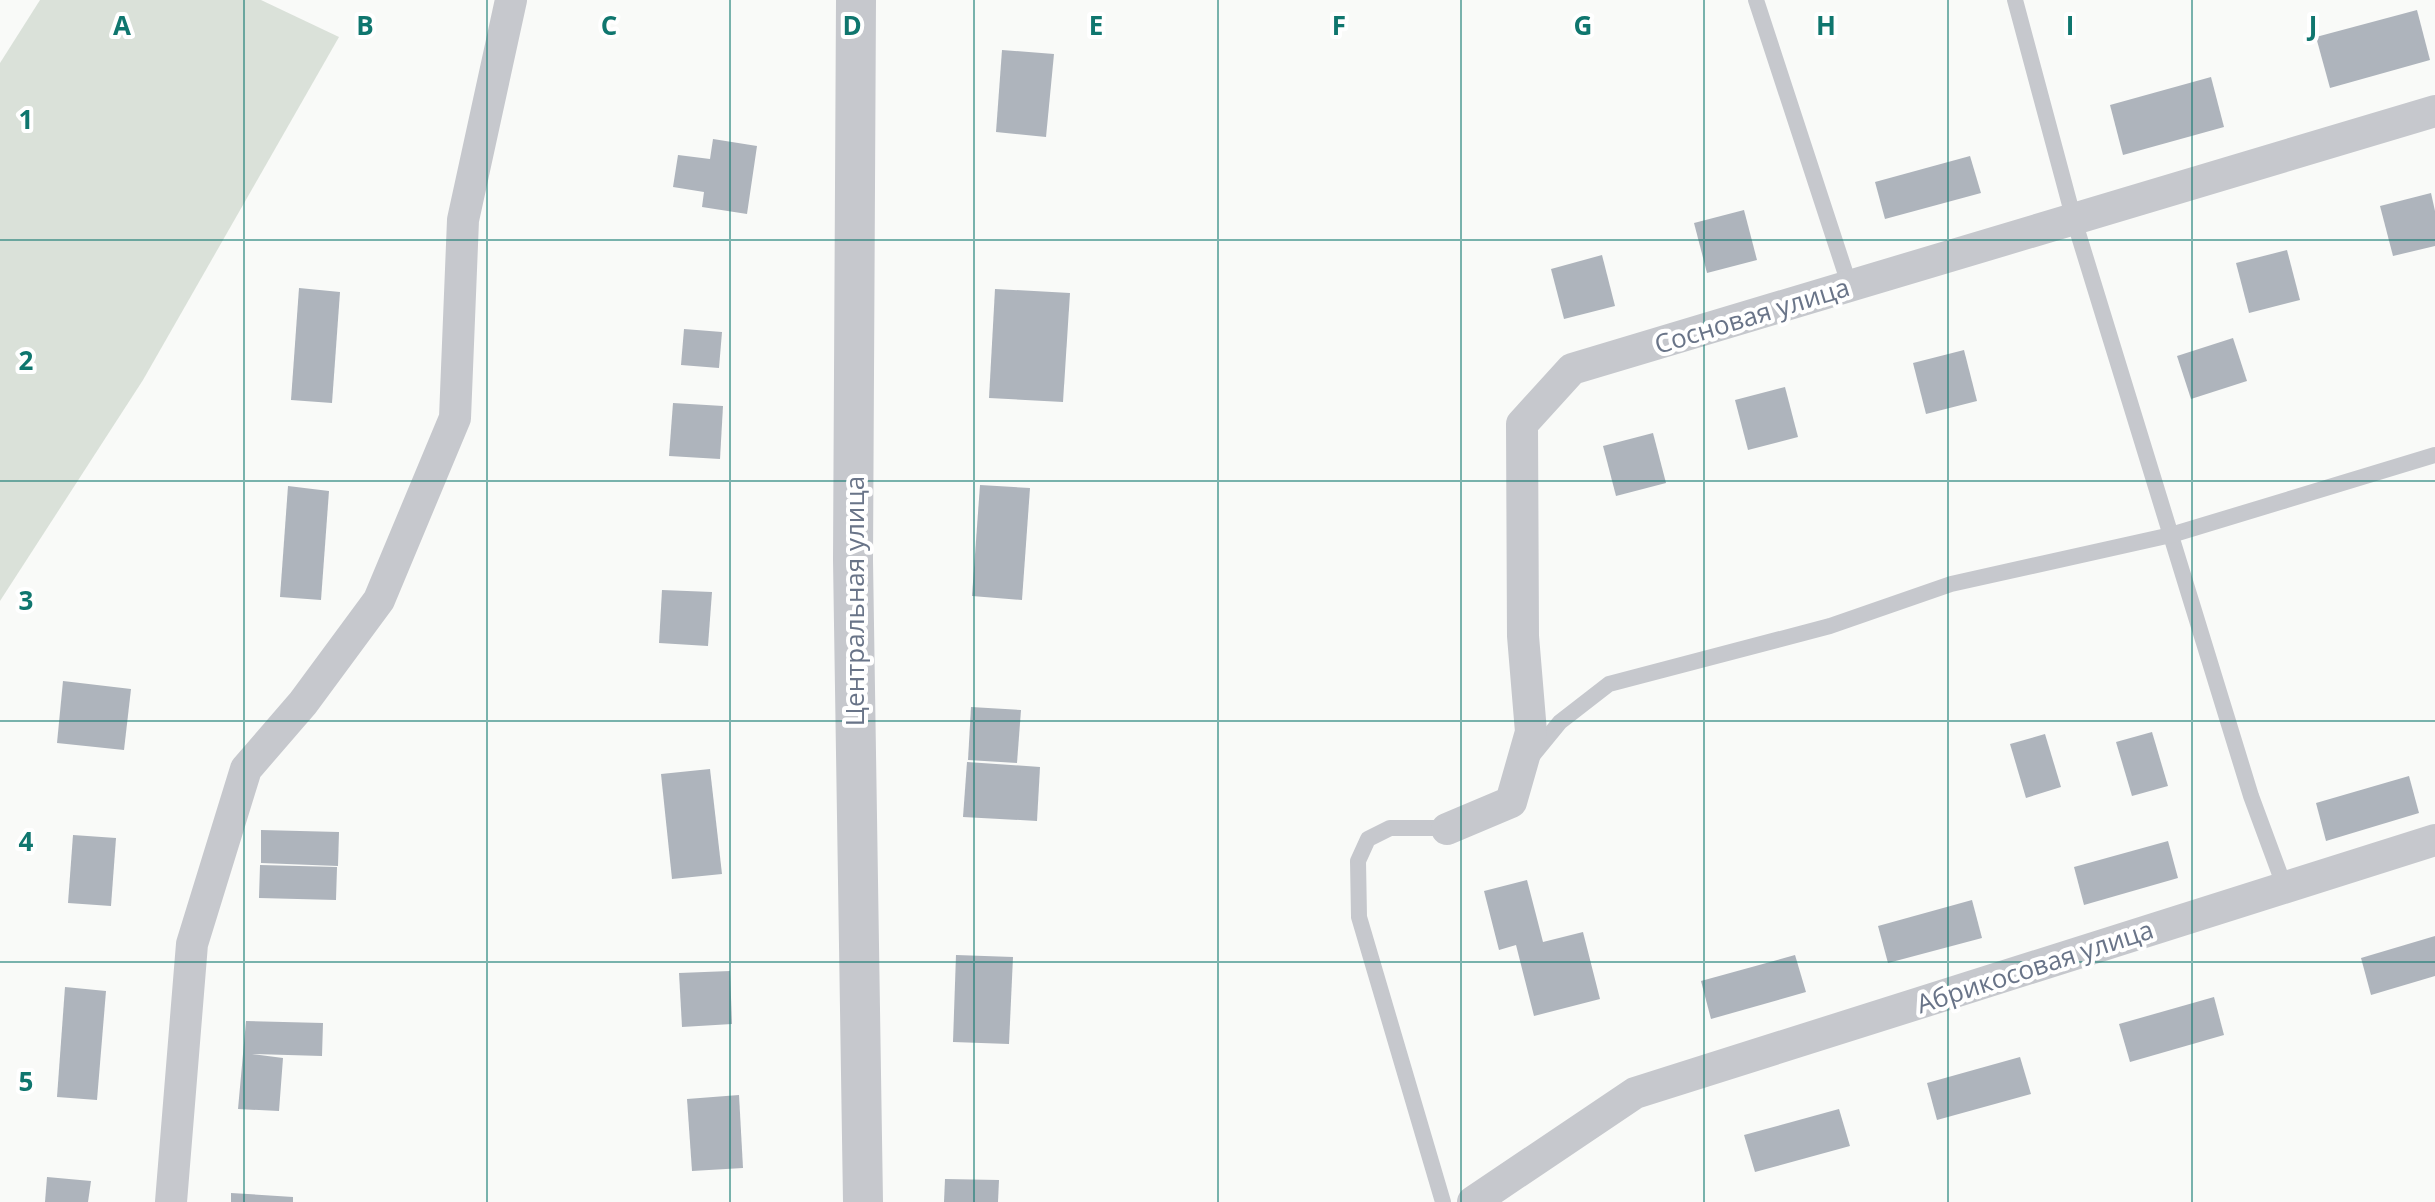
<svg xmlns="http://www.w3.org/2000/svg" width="2435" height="1202" viewBox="0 0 2435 1202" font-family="'Open Sans',sans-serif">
<rect width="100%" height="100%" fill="#f9faf8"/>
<path fill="#dae1d9" d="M40,0H261L339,37L143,380L0,601V63Z"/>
<g fill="#aeb4bc">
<path d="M2417,10L2430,60L2330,88L2316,37Z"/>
<path d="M1002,50L1054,54L1046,137L996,132Z"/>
<path d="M2211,77L2224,127L2123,155L2110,105Z"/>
<path d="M713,139L757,146L747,214L702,207L704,192L673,187L678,155L710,159Z"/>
<path d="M1970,156L1981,193L1885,219L1875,182Z"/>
<path d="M2431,193L2435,211V246L2393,256L2380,206Z"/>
<path d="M1744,210L1757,260L1707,273L1694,223Z"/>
<path d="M2287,250L2300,300L2249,313L2236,263Z"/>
<path d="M1602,255L1615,306L1564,319L1551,269Z"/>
<path d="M299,288L340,292L332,403L291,400Z"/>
<path d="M995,289L1070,293L1063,402L989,398Z"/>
<path d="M684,329L722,332L719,368L681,365Z"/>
<path d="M2233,338L2247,381L2191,399L2177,356Z"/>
<path d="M1964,350L1977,401L1926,414L1913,363Z"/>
<path d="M1785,387L1798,437L1748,450L1735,400Z"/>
<path d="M673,403L723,406L720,459L669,456Z"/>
<path d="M1653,433L1666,483L1616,496L1603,446Z"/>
<path d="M980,485L1030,488L1022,600L972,596Z"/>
<path d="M288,486L329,491L321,600L280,597Z"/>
<path d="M662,590L712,592L708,646L659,643Z"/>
<path d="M63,681L131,689L124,750L57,743Z"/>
<path d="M971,707L1021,710L1017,763L968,760Z"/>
<path d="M2152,732L2168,786L2132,796L2116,742Z"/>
<path d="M2045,734L2061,787L2026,798L2010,744Z"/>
<path d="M967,762L1040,767L1037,821L963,817Z"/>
<path d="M710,769L722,874L672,879L661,774Z"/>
<path d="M2409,776L2419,813L2326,841L2316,803Z"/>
<path d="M261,830L339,832L338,866L261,863Z"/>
<path d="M73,835L116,838L111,906L68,903Z"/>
<path d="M2168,841L2178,878L2084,905L2074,867Z"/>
<path d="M260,865L337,867L336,900L259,898Z"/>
<path d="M1527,880L1543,942L1583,932L1600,999L1534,1016L1516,945L1499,950L1484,891Z"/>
<path d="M1972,900L1982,938L1888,963L1878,926Z"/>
<path d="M2435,936V976L2371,995L2361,958Z"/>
<path d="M956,955L1013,957L1009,1044L953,1042Z"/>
<path d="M1795,955L1806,992L1711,1019L1701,981Z"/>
<path d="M730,971L732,1024L682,1027L679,973Z"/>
<path d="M65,987L106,991L97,1100L57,1097Z"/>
<path d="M2214,997L2224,1035L2130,1062L2119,1024Z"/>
<path d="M246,1021L323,1023L322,1056L252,1054L283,1058L279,1111L238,1109Z"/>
<path d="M2020,1057L2031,1094L1937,1120L1927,1083Z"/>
<path d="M739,1095L743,1168L692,1171L687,1099Z"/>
<path d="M1839,1109L1850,1146L1755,1172L1744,1135Z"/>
<path d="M47,1177L91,1181L88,1202H45Z"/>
<path d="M945,1179L999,1180L998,1202H944Z"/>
<path d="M231,1193L293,1197V1202H231Z"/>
</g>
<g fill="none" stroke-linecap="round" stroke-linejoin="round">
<g stroke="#c6c8cd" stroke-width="16">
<path d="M1756,0L1850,287"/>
<path d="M2015,0L2074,220L2251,796L2285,888"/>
<path d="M1533,755L1560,722L1609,684L1830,626L1951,584L2171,535L2435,455"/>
<path d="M1443,1202L1359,917L1358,861L1368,839L1390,828H1450"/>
</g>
<g stroke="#c6c8cd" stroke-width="32">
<path d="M1447,829L1511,802L1531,732L1523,636L1522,424L1572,369L2435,111"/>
<path d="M171,1202L192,944L246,769L303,703L379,600L455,418L463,220L511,0"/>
<path d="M1473,1202L1635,1093L2435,840"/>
</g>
<path stroke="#c6c8cd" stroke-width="40" d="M856,0L853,560L863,1202"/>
</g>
<path fill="none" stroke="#0f766e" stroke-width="2" stroke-opacity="0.55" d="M244,0V1202M487,0V1202M730,0V1202M974,0V1202M1218,0V1202M1461,0V1202M1704,0V1202M1948,0V1202M2192,0V1202M0,240H2435M0,481H2435M0,721H2435M0,962H2435"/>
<g text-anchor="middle" stroke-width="8" stroke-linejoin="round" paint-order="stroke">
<g font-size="26" fill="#697488" stroke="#fff">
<text transform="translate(1752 316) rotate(-17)" y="9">Сосновая улица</text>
<text transform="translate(855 601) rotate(-90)" y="9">Центральная улица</text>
<text transform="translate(2035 967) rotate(-18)" y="9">Абрикосовая улица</text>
</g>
</g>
<g font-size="26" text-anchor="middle" font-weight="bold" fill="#0f766e" stroke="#fff" stroke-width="8" stroke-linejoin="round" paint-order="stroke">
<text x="122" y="35">A</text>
<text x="365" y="35">B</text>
<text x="609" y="35">C</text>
<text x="852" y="35">D</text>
<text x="1096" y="35">E</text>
<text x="1339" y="35">F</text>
<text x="1583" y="35">G</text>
<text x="1826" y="35">H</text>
<text x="2070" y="35">I</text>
<text x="2313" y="35">J</text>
<text x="26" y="129">1</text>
<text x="26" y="370">2</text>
<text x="26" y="610">3</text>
<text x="26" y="851">4</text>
<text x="26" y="1091">5</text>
</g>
</svg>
